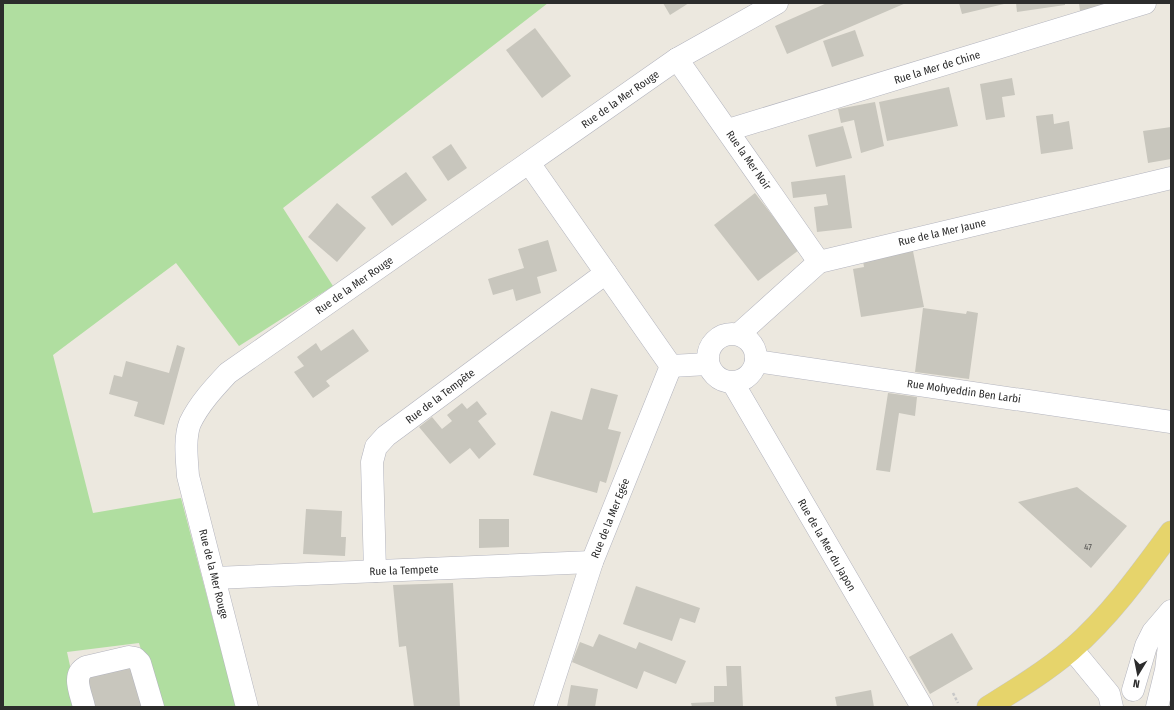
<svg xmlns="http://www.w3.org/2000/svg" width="1174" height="710" viewBox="0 0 1174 710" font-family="'Fira Sans Condensed',sans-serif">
<rect width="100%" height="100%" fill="#ece8df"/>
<path fill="#b0dea0" d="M3,3H548L283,208L333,286L239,346L176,263L53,355L93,513L181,498L236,707H158L139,643L67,652L79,707H3Z"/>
<g fill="#c8c6bd">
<path d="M663,3H689L670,15Z"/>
<path d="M827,3H906L787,54L775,26Z"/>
<path d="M959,3H1004V4L962,14Z"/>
<path d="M1016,3H1065V5L1017,12Z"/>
<path d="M1079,3H1104L1105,7L1080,11Z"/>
<path d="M535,28L571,76L542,98L506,50Z"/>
<path d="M855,30L864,56L832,67L823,41Z"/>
<path d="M1012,78L1015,95L1002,97L1005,117L986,120L980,84Z"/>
<path d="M949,87L958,126L887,141L879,102Z"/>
<path d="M875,102L884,146L861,153L854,120L841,123L838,109Z"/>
<path d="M1053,114L1054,124L1069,121L1073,149L1041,154L1036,116Z"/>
<path d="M843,126L852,158L816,167L808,135Z"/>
<path d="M1171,127V159L1148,163L1143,131Z"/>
<path d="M451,144L467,168L448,181L432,157Z"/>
<path d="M406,172L427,200L392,226L371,197Z"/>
<path d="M845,175L852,228L817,232L814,207L828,205L826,194L793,198L791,182Z"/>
<path d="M755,193L799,250L758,281L714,225Z"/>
<path d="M337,203L366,228L337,262L308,237Z"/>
<path d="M548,240L557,271L537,277L541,293L516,301L513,289L493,295L488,279L524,268L518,249Z"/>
<path d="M912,246L924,307L861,317L853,269L864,267L862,255Z"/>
<path d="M923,308L966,314L967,311L978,313L969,379L915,372Z"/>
<path d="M353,329L369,351L326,381L330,386L313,398L294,372L304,366L297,357L316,343L321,351Z"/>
<path d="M177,345L185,348L164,425L134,416L138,402L109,394L114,375L122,377L126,361L169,373Z"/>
<path d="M591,388L618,395L608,429L621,432L606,483L600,481L597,493L533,475L551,411L582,420Z"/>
<path d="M888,393L917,397L915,416L899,413L890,472L876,470Z"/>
<path d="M477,401L487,414L478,421L496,444L479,459L470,448L450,464L419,427L432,417L442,429L452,421L447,415L462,403L467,409Z"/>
<path d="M1077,487L1127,526L1091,568L1018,502Z"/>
<path d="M306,509L342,511L341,537H346L345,556L303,554Z"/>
<path d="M479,519H509V547L479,548Z"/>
<path d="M453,583L460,707H414L406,646L399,647L393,585Z"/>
<path d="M636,586L700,608L695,623L680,618L672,641L623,624Z"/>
<path d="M952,633L973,669L930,694L909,657Z"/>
<path d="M599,634L636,649L639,642L686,661L676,684L644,671L637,689L572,662L580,642L593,647Z"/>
<path d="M135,664L144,707H93L86,674Z"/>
<path d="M726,666H741L743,707H692L691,703L714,702V686H727Z"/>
<path d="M571,685L598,689L595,707H567Z"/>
<path d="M871,690L874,707H837L835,697Z"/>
</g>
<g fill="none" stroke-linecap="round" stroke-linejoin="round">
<g stroke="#b3b4be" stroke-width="23">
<g id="minor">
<path d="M677,59L819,262"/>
<path d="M728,130L1145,3"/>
<path d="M529,163L671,366"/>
<circle cx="732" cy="358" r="24"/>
<path d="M739,334L819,262L1171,178"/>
<path d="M756,361L1171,422"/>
<path d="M671,366L708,364"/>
<path d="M733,383L922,707"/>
<path d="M375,571L372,462L376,447L386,436L606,273"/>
<path d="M215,578L592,562"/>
<path d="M1072,649L1109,694L1112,707"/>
<path d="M1133,690L1146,646L1153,632L1171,611"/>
<path d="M84,707C81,693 71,675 86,667L129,657L135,658L140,663L153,707"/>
<path d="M247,707L188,476C187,460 184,439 190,423C199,404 214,388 228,373L677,59L777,3"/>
<path d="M545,707L592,562L671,366"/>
<path d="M1157,707L1166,670L1171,629"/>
</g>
</g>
<g stroke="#c8c8c8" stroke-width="23">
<path id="major" d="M988,707C1017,689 1045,672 1071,650C1110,616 1141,573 1171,532"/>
</g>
<path stroke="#c8c8c8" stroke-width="2.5" stroke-dasharray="3 2" stroke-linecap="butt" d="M953,693L958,703"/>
<use href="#minor" stroke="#fff" stroke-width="22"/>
<use href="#major" stroke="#e6d46b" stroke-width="22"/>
</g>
<g text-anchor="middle" stroke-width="3" stroke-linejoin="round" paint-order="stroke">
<g font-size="9" fill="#535250">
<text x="1088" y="550">47</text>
</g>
<g font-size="11" fill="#2c2c2c" stroke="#fff">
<text transform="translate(937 67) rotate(-17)" y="4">Rue la Mer de Chine</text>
<text transform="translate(620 99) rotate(-35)" y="4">Rue de la Mer Rouge</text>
<text transform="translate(749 160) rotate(55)" y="4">Rue la Mer Noir</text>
<text transform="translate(942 232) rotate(-13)" y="4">Rue de la Mer Jaune</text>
<text transform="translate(354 285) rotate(-35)" y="4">Rue de la Mer Rouge</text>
<text transform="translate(964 391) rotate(8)" y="4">Rue Mohyeddin Ben Larbi</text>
<text transform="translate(440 396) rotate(-37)" y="4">Rue de la Tempête</text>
<text transform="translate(610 518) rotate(-68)" y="4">Rue de la Mer Egée</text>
<text transform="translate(827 545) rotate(60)" y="4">Rue de la Mer du Japon</text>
<text transform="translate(404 570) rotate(-2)" y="4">Rue la Tempete</text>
<text transform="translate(214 574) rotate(76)" y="4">Rue de la Mer Rouge</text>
</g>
</g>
<rect width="1174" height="710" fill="none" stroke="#2c2c2c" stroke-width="8"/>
<g transform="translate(1138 674) rotate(190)" stroke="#ffffff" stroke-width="3" paint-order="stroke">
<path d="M0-3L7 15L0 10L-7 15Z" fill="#2c2c2c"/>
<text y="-6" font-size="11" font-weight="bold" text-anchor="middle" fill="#2c2c2c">N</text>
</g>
</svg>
